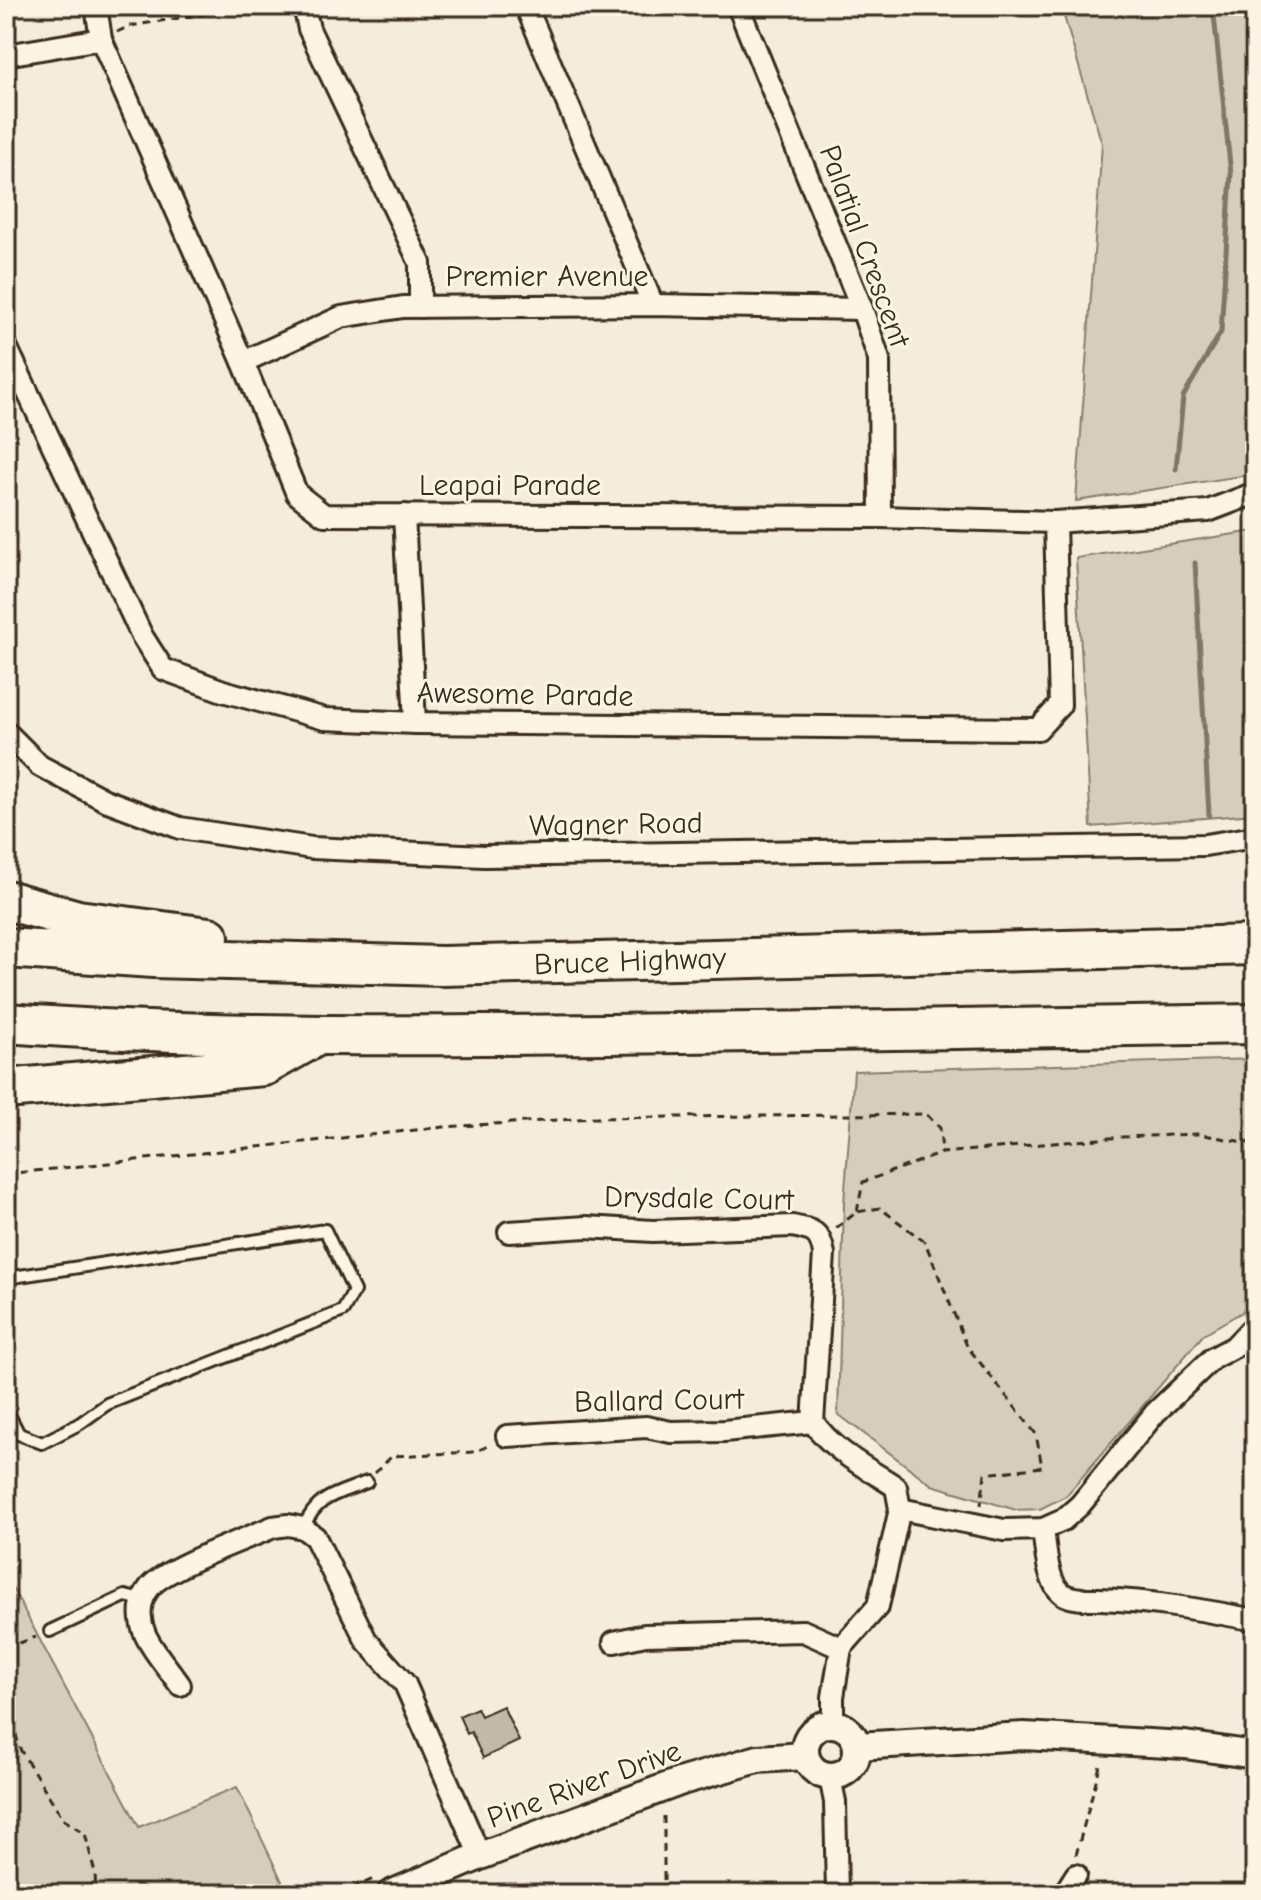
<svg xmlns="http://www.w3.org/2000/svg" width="1261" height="1900" viewBox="0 0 1261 1900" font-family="'Comic Neue',sans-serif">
<rect width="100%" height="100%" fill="#f4eddd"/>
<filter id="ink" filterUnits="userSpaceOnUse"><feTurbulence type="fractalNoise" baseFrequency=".0125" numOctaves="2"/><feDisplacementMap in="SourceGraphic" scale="16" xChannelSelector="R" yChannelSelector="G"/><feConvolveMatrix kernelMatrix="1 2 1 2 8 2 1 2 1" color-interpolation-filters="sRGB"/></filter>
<g filter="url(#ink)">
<g fill="#d6cdbd" stroke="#887c6e" stroke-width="2">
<path d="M1061,6H1255V474L1076,501L1102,144Z"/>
<path d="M1255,531V814L1091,827L1076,558Z"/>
<path d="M1255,1059V1291L1242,1312L1204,1334L1066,1496L1040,1509L1016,1510L932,1485L838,1414L844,1203L854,1071Z"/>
<path d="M6,1576L139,1827L237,1787L288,1894H6Z"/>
</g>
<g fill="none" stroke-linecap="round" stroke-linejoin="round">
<g stroke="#817466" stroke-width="5">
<path d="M1176,469L1183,397L1221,332L1231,174L1213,6"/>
<path d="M1195,563L1209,815"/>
</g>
</g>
<path fill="#c3b9aa" stroke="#3b2a1e" stroke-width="2" d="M503,1706L519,1741L483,1758L471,1732L467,1734L459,1716L477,1708L481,1716Z"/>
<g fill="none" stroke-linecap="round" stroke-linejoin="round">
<g stroke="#3b2a1e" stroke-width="16">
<g id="service">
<path d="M6,1278L325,1230L354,1291L343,1311L107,1404L79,1424L42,1443L19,1434L6,1409"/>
<path d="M303,1528C318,1495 335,1495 367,1482"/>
<path d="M50,1631L125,1596L142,1600"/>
</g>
</g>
<g stroke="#3b2a1e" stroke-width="26">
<g id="minor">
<path d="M96,6L101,39L243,362L297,494L324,515L880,517L1055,522L1208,511L1255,493"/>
<path d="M304,6L309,29L420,263V307"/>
<path d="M526,6L653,305"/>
<path d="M738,6L862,309L879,359L880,517"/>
<path d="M6,55L101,39"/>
<path d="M6,346L142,636L163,669L223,691L325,719L415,723L1038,729L1060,705L1055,522"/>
<path d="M243,362L341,317L403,307L653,305L862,309"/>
<path d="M404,515L415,723"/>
<path d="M6,732L40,766L105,800L180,828L312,848L484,856L1205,845L1255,837"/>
<path d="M509,1232L586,1227L653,1231L792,1226C813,1230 820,1231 824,1254L813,1422C833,1451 867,1468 896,1487L900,1509L878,1606L841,1648L833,1697V1724"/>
<path d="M507,1436L646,1427L671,1432L724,1431L813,1422"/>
<path d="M900,1509L1004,1530L1043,1529L1063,1520L1080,1505L1155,1413L1213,1358L1234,1347L1255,1325"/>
<path d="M1043,1529C1046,1548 1046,1582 1063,1594C1072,1600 1089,1599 1100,1599C1153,1601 1203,1610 1255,1620"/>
<path d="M614,1642L645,1635L803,1631L841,1648"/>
<path d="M180,1685C169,1669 153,1652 145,1634C138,1618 139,1600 150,1587C167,1567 246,1539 273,1527L288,1525L303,1528L315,1537L366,1640L405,1684L480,1856"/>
<path d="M830,1777L835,1802L837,1894"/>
<path d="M1064,1894L1076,1875"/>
</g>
</g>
<g stroke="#3b2a1e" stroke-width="32">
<g id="tertiary">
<circle cx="831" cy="1750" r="26"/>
<path d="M857,1746L1024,1736L1185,1745L1255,1755"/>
<path d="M391,1894L480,1856L682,1781L758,1759L805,1756"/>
</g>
</g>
<g stroke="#3b2a1e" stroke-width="44">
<g id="motorway">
<path d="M6,900L78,920L209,937"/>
<path d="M6,948L153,958L442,966L1255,945"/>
<path d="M6,1023C207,1038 407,1036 608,1034C824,1031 1039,1028 1255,1024"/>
<path d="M6,1089L264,1066L315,1037"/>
</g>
</g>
<g stroke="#3b2a1e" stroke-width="3" stroke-dasharray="8 6" stroke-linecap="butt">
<path d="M117,32L130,26L254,6"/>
<path d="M6,1174L444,1127L592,1118L926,1114L940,1128L942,1153"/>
<path d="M857,1212L863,1182L942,1153L1122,1137L1198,1134L1255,1144"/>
<path d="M836,1228L857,1212L880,1208L925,1242L967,1346L1036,1434L1042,1467L985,1474L981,1505"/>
<path d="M375,1473L392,1456L475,1452L490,1445"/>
<path d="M6,1648L36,1637"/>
<path d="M6,1724L14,1730L21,1751L64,1820L85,1833L95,1873L96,1894"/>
<path d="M1076,1855L1101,1762"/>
<path d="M339,1894L376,1878"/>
<path d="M664,1894V1810"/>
</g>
<use href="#service" stroke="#fcf5e5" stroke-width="10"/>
<use href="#minor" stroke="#fcf5e5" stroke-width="20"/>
<use href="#tertiary" stroke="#fcf5e5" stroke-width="26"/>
<use href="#motorway" stroke="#fcf5e5" stroke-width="38"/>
</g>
</g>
<g text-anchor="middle" stroke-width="6" stroke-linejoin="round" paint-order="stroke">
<g font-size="30" fill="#3b2a1e" stroke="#fcf5e5">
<text transform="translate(865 246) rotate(70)" y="10">Palatial Crescent</text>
<text x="547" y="286">Premier Avenue</text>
<text x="510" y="495">Leapai Parade</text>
<text transform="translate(525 694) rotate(1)" y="10">Awesome Parade</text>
<text transform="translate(616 824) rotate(-1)" y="10">Wagner Road</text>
<text transform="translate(630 961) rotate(-2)" y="10">Bruce Highway</text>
<text transform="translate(699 1198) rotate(1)" y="10">Drysdale Court</text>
<text transform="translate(659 1400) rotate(-1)" y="10">Ballard Court</text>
<text transform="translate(584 1784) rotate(-20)" y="10">Pine River Drive</text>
</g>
</g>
<rect width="1261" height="1900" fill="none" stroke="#fcf5e5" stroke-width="32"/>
<rect x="16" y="16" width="1229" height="1868" fill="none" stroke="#3b2a1e" stroke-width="3" filter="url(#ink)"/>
</svg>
